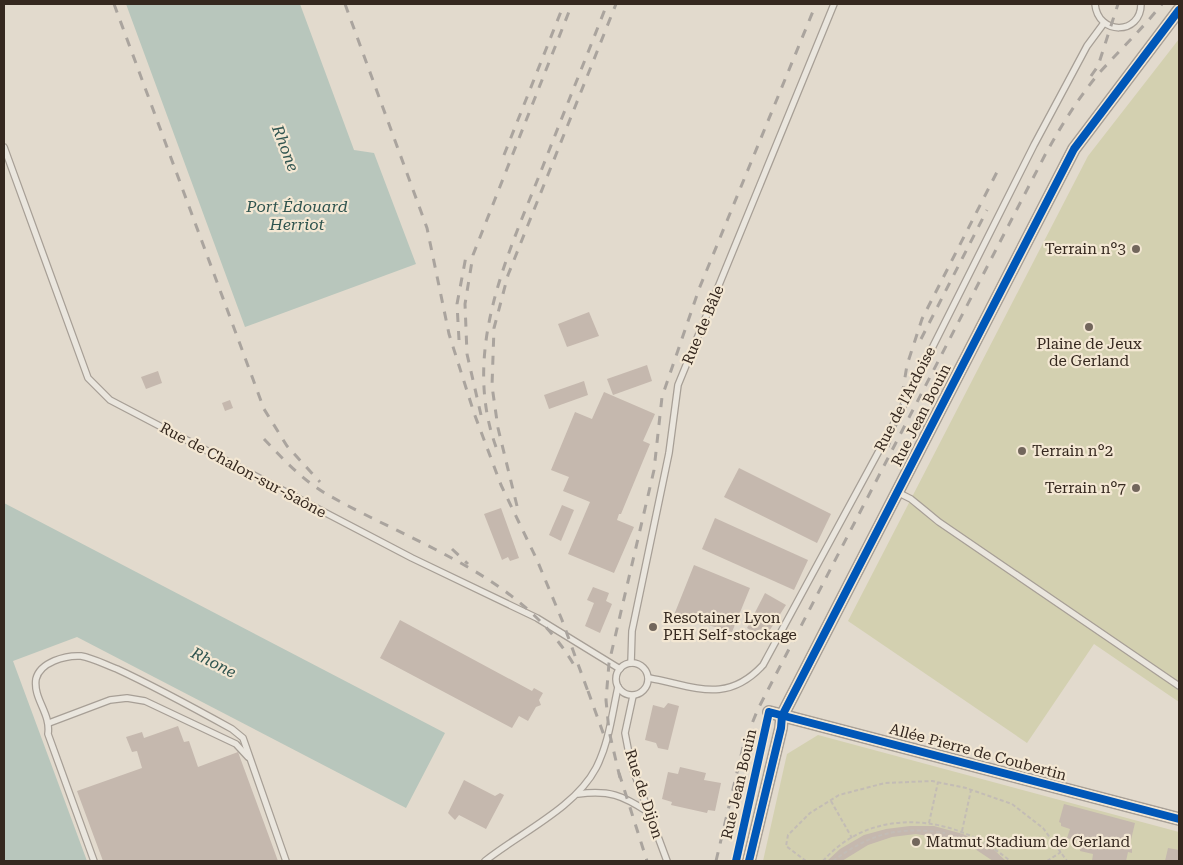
<svg xmlns="http://www.w3.org/2000/svg" width="1183" height="865" viewBox="0 0 1183 865" font-family="'Roboto Serif',serif">
<rect width="100%" height="100%" fill="#e2dacd"/>
<g fill="#d3d0b0">
<path d="M1179,39V702L1094,644L1027,743L848,621L1088,156Z"/>
<path d="M818,735L1179,832V861H763L787,754Z"/>
</g>
<g fill="#b8c6bc">
<path d="M126,4H300L354,150L374,153L416,264L245,327Z"/>
<path d="M4,503L445,733L406,808L77,637L13,661L87,861H4Z"/>
</g>
<g fill="#c5b8ae">
<path d="M589,312L599,336L567,347L558,324Z"/>
<path d="M647,365L652,381L613,395L607,379Z"/>
<path d="M158,371L162,383L146,389L141,377Z"/>
<path d="M584,381L588,395L549,409L544,395Z"/>
<path d="M604,392L655,414L643,441L650,444L621,514H619L617,520L634,527L614,573L568,554L590,502L563,491L569,477L551,470L575,412L592,419Z"/>
<path d="M230,400L233,408L225,411L222,403Z"/>
<path d="M739,468L831,514L817,543L724,497Z"/>
<path d="M562,505L574,510L561,541L549,535Z"/>
<path d="M501,508L519,558L510,561L508,557L502,560L484,514Z"/>
<path d="M715,518L808,560L794,590L702,549Z"/>
<path d="M694,565L750,588L732,632L674,615Z"/>
<path d="M593,587L609,593L606,601L612,604L600,633L585,626L594,603L587,600Z"/>
<path d="M765,593L786,605L764,639L747,628Z"/>
<path d="M400,620L532,691L534,688L543,693L539,700L541,705L536,707L528,721L519,716L512,728L380,658Z"/>
<path d="M668,703L679,706L668,750L658,748L656,743L645,740L653,705L664,708Z"/>
<path d="M178,726L184,742L189,741L198,767L238,752L278,861H103L77,791L142,768L137,751L132,752L126,737L142,732L144,738Z"/>
<path d="M680,767L706,773L704,780L721,783L715,811L708,810L707,813L671,805L672,802L662,799L668,772L678,774Z"/>
<path d="M464,780L495,796L500,793L504,795L486,829L459,815L455,820L448,813Z"/>
<path d="M1064,804L1135,823L1130,844L1132,845V853L1128,852L1126,861H1092L1093,854L1080,851L1082,842L1067,838L1070,829L1061,826V823L1059,822Z"/>
<path d="M910,826H934L963,834L992,848L1006,861H993L969,845L953,840L916,834L892,837L868,845L842,861H827L840,849L864,835L886,829Z"/>
<path d="M1168,848L1179,850V861H1165Z"/>
</g>
<g fill="none" stroke-linecap="round" stroke-linejoin="round">
<g stroke="#a79f96" stroke-width="8">
<g id="lane">
<path d="M1095,4C1098,36 1141,35 1141,4"/>
<path d="M4,147L88,378L110,400L412,558L537,618L620,669"/>
<path d="M897,492L911,499L939,522L1179,686"/>
<circle cx="632" cy="679" r="16"/>
<path d="M631,663L632,631L669,453L678,385L834,4"/>
<path d="M649,678C694,686 726,705 763,665L899,414L1034,145L1087,46L1104,23"/>
<path d="M633,696L625,733L631,764L667,861"/>
<path d="M49,723L110,700L127,698L145,701L236,744L248,757"/>
<path d="M578,794C609,790 622,795 648,812"/>
<path d="M94,861L48,734C51,713 33,699 36,679C40,662 66,655 81,656C93,658 106,665 117,669C156,687 194,708 232,729L243,738L286,861"/>
<path d="M485,861C520,833 575,808 596,768C609,743 612,714 618,687"/>
<path d="M736,861L769,712"/>
</g>
</g>
<g stroke="#a79f96" stroke-width="14">
<g id="street">
<path d="M769,712L1179,819"/>
<path d="M749,861L781,728L782,716L1074,149L1179,10"/>
</g>
</g>
<g stroke="#c3bcb5" stroke-width="2" stroke-dasharray="4 2.5" stroke-linecap="butt">
<path d="M831,801L852,838"/>
<path d="M929,823L938,782"/>
<path d="M962,831L971,790"/>
<path d="M806,861L786,846L788,835L810,813L839,795L885,783L932,781L966,788L1012,804L1043,828L1067,861"/>
<path d="M823,861C873,804 957,815 1010,861"/>
<path d="M833,861C871,833 899,826 945,833"/>
<path d="M1047,861L1061,852"/>
</g>
<use href="#lane" stroke="#eae6de" stroke-width="5.5"/>
<use href="#street" stroke="#eae6de" stroke-width="11"/>
<g stroke="#aaa49e" stroke-width="3" stroke-dasharray="9 9" stroke-linecap="butt">
<path d="M114,4L264,409L287,446L320,482"/>
<path d="M345,4L427,228L449,334L474,413L501,485L537,560L562,620L590,697"/>
<path d="M1091,76L1098,66L1118,4"/>
<path d="M504,155L564,4"/>
<path d="M921,339L987,210"/>
<path d="M459,340L457,304L467,251"/>
<path d="M481,415L467,354L465,304L473,255L572,4"/>
<path d="M264,439C284,460 304,482 330,496C415,544 522,576 574,665"/>
<path d="M496,447C461,350 508,255 543,166C564,112 586,58 607,4"/>
<path d="M888,447L899,414L907,365L922,319L997,172"/>
<path d="M517,506L498,428L492,386L494,328L508,275L616,4"/>
<path d="M452,549L468,564"/>
<path d="M588,691L606,741"/>
<path d="M619,773L647,861"/>
<path d="M620,778L609,731L606,700L609,663L654,470L662,397L699,289L816,4"/>
<path d="M716,861L744,743L758,709L1045,155C1061,126 1078,98 1100,72C1121,49 1143,28 1162,4"/>
</g>
<g stroke="#f3e7d3" stroke-width="11">
<g id="cycleway">
<path d="M736,861L769,712L1179,819"/>
<path d="M749,861L781,728L782,716L1074,149L1179,10"/>
</g>
</g>
<use href="#cycleway" stroke="#0057b8" stroke-width="8"/>
</g>
<g fill="#72665c" stroke="#f3e7d3" stroke-width="2">
<circle cx="1136" cy="249" r="5"/>
<circle cx="1089" cy="327" r="5"/>
<circle cx="1022" cy="451" r="5"/>
<circle cx="1136" cy="488" r="5"/>
<circle cx="653" cy="627" r="5"/>
<circle cx="916" cy="842" r="5"/>
</g>
<g text-anchor="middle" stroke-width="4.5" stroke-linejoin="round" paint-order="stroke">
<g font-size="15" fill="#35281f" stroke="#f3e7d3" text-anchor="start">
<text x="1126" y="254" text-anchor="end">Terrain n°3</text>
<text x="1089" y="349" text-anchor="middle">Plaine de Jeux<tspan x="1089" dy="17">de Gerland</tspan></text>
<text x="1032" y="456">Terrain n°2</text>
<text x="1126" y="493" text-anchor="end">Terrain n°7</text>
<text x="663" y="623">Resotainer Lyon<tspan x="663" dy="17">PEH Self-stockage</tspan></text>
<text x="926" y="847">Matmut Stadium de Gerland</text>
</g>
<g font-size="15" fill="#35281f" stroke="#f3e7d3">
<text transform="translate(703 325) rotate(-67)" y="5">Rue de Bâle</text>
<text transform="translate(905 399) rotate(-63)" y="5">Rue de l'Ardoise</text>
<text transform="translate(921 415) rotate(-63)" y="5">Rue Jean Bouin</text>
<text transform="translate(243 470) rotate(28)" y="5">Rue de Chalon-sur-Saône</text>
<text transform="translate(978 752) rotate(15)" y="5">Allée Pierre de Coubertin</text>
<text transform="translate(739 784) rotate(-77)" y="5">Rue Jean Bouin</text>
<text transform="translate(644 794) rotate(72)" y="5">Rue de Dijon</text>
</g>
<g font-size="16" font-style="italic" fill="#2f544f" stroke="#f3e7d3">
<text transform="translate(286 148) rotate(69)" y="6">Rhone</text>
<text x="297" y="212">Port Édouard<tspan x="297" dy="18">Herriot</tspan></text>
<text transform="translate(214 662) rotate(27)" y="6">Rhone</text>
</g>
</g>
<rect width="1183" height="865" fill="none" stroke="#35281f" stroke-width="10"/>
</svg>
